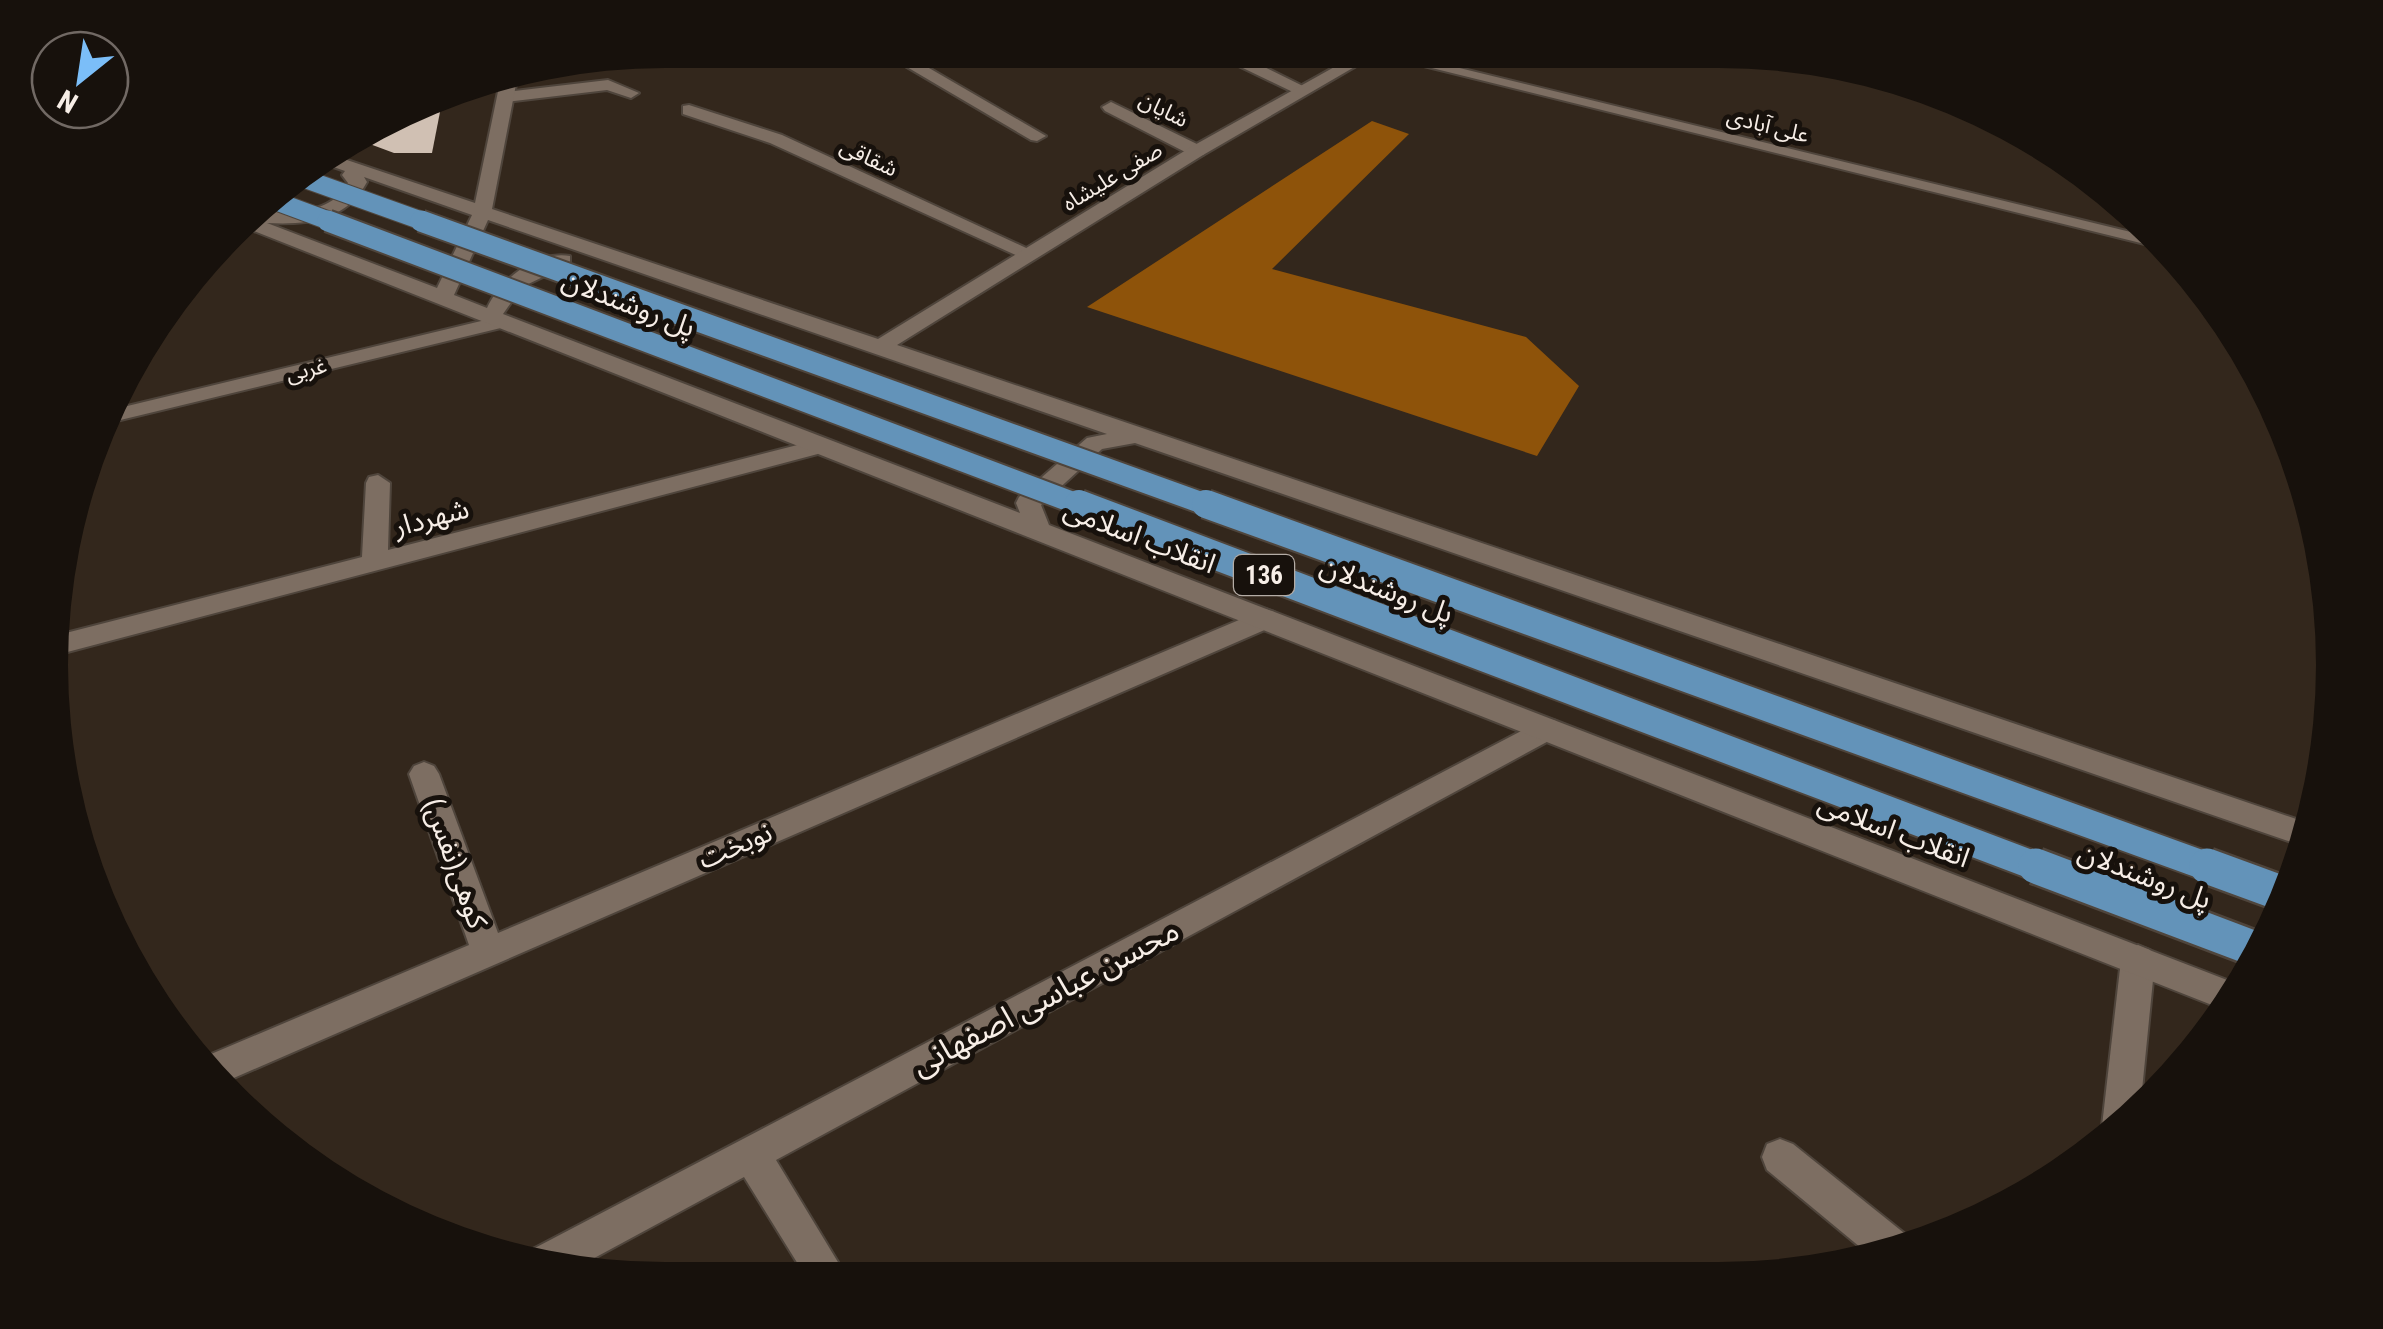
<svg xmlns="http://www.w3.org/2000/svg" width="2383" height="1329" viewBox="0 0 2383 1329" font-family="'Roboto Condensed','Noto Sans Arabic',sans-serif">
<rect width="100%" height="100%" fill="#33271c"/>
<path fill="#8e530a" d="M1372,121L1409,134L1272,269L1526,337L1579,386L1537,456L1087,307Z"/>
<path fill="#d0c0b3" d="M440,112L432,153H394L359,140L405,116Z"/>
<g fill="none" stroke-linecap="round" stroke-linejoin="round">
<g stroke="#4f453c" stroke-width="4">
<g id="minor">
<path d="M878,50H898L1046,136L1037,141L1031,140Z"/>
<path d="M1226,51L1234,52L1311,90L1297,94L1222,58L1220,55Z"/>
<path d="M1363,51H1390L2143,235L2157,247Z"/>
<path d="M608,80L639,93L631,98L607,90L506,102L498,97L506,92Z"/>
<path d="M1111,102L1203,147L1206,151L1203,155H1191L1105,111L1102,107Z"/>
<path d="M689,105L782,135L1037,253L1034,257H1020L770,143L683,114V106Z"/>
<path d="M502,316L509,318L513,322L509,326L108,423L115,409Z"/>
<path d="M821,439L833,446L829,451L56,655L58,635L362,557L366,483L369,477L378,475L390,483L388,550Z"/>
<path d="M1265,609L1274,612L1278,619L1274,626L220,1084L197,1060L469,945L409,774L414,766L424,762L434,766L439,774L498,933Z"/>
<path d="M1546,718L1556,721L1560,729L1556,737L776,1160L847,1277H806L744,1177L574,1269L527,1261L531,1250Z"/>
<path d="M2138,945L2150,950L2155,960L2140,1110L2107,1137L2102,1126L2121,960L2126,950Z"/>
<path d="M1780,1139L1793,1144L1909,1237L1913,1247L1872,1257L1767,1170L1762,1157L1767,1144Z"/>
</g>
</g>
<g stroke="#4f453c" stroke-width="4">
<path id="secondary" d="M1363,51H1382L1203,155L897,345L2302,821L2294,843L1135,443L1102,449L1041,505L1049,525L2240,985L2222,1009L244,227L259,211C292,213 330,215 348,183L342,175L345,171L319,162L332,155L475,203L501,77L518,74L492,209L878,339L1191,147ZM364,177L472,215L437,288L267,223C308,225 346,221 367,182ZM488,220L1107,434L1087,438L1019,497L1016,503L1020,513L503,314L522,287L570,264V256C538,250 500,279 487,308L454,295Z"/>
</g>
<use href="#minor" fill="#7d6e62" fill-rule="evenodd"/>
<use href="#secondary" fill="#7d6e62" fill-rule="evenodd"/>
<g stroke="#4f453c" stroke-width="20" stroke-linecap="butt">
<g id="primary-bridge-far3">
<path d="M294,175L428,223"/>
<path d="M270,199L335,223"/>
</g>
</g>
<g stroke="#4f453c" stroke-width="25" stroke-linecap="butt">
<g id="primary-bridge-far2">
<path d="M328,221L1085,507"/>
<path d="M421,221L1213,507"/>
</g>
</g>
<g stroke="#4f453c" stroke-width="32" stroke-linecap="butt">
<g id="primary-bridge-far1">
<path d="M1079,504L2043,869"/>
<path d="M1206,504L2214,869"/>
</g>
</g>
<g stroke="#4f453c" stroke-width="40" stroke-linecap="butt">
<g id="primary-bridge">
<path d="M2036,866L2258,950"/>
<path d="M2207,866L2278,892"/>
</g>
</g>
<use href="#primary-bridge-far3" stroke="#6393b9" stroke-width="18"/>
<use href="#primary-bridge-far2" stroke="#6393b9" stroke-width="21"/>
<use href="#primary-bridge-far1" stroke="#6393b9" stroke-width="28"/>
<use href="#primary-bridge" stroke="#6393b9" stroke-width="35"/>
</g>
<g text-anchor="middle" stroke-width="10" stroke-linejoin="round" paint-order="stroke">
<g font-size="22" fill="#f7eee7" stroke="#17110c">
<text transform="translate(1164 109) rotate(27)" y="8">شایان</text>
<text transform="translate(1768 125) rotate(14)" y="8">علی آبادی</text>
<text transform="translate(869 157) rotate(25)" y="8">شقاقی</text>
<text transform="translate(1112 176) rotate(-31)" y="8">صفی علیشاه</text>
<text transform="translate(306 369) rotate(-14)" y="8">غربی</text>
</g>
<rect fill="#17110c" stroke="#b4aca5" stroke-width="2.5" x="1234" y="555" width="60" height="40" rx="8"/>
<g font-size="25" font-weight="bold" fill="#f7eee7">
<text x="1264" y="584">136</text>
</g>
<g font-size="28" fill="#f7eee7" stroke="#17110c">
<text transform="translate(629 303) rotate(21)" y="10">پل روشندلان</text>
<text transform="translate(431 517) rotate(-15)" y="10">شهردار</text>
<text transform="translate(1140 536) rotate(21)" y="10">انقلاب اسلامی</text>
<text transform="translate(1387 589) rotate(21)" y="10">پل روشندلان</text>
<text transform="translate(1894 830) rotate(21)" y="10">انقلاب اسلامی</text>
<text transform="translate(735 845) rotate(-23)" y="10">نوبخت</text>
<text transform="translate(456 863) rotate(70)" y="10">کوهی(نفس)</text>
<text transform="translate(2145 875) rotate(21)" y="10">پل روشندلان</text>
</g>
<g font-size="32" fill="#f7eee7" stroke="#17110c">
<text transform="translate(1045 997) rotate(-28)" y="11">محسن عباسی اصفهانی</text>
</g>
</g>
<path d="M0 0H2383V1329H0ZM665 68H1719A597 597 0 0 1 2316 665V665A597 597 0 0 1 1719 1262H665A597 597 0 0 1 68 665V665A597 597 0 0 1 665 68Z" fill="#17110c" fill-rule="evenodd"/>
<g transform="translate(80 80) rotate(210)"><circle r="48" fill="#17110c" stroke="#716964" stroke-width="2.5"/>
<path d="M0-8L18 38L0 25L-18 38Z" fill="#7bbef8"/>
<text y="-15" font-size="28" font-weight="bold" text-anchor="middle" fill="#f7eee7">N</text>
</g>
</svg>
